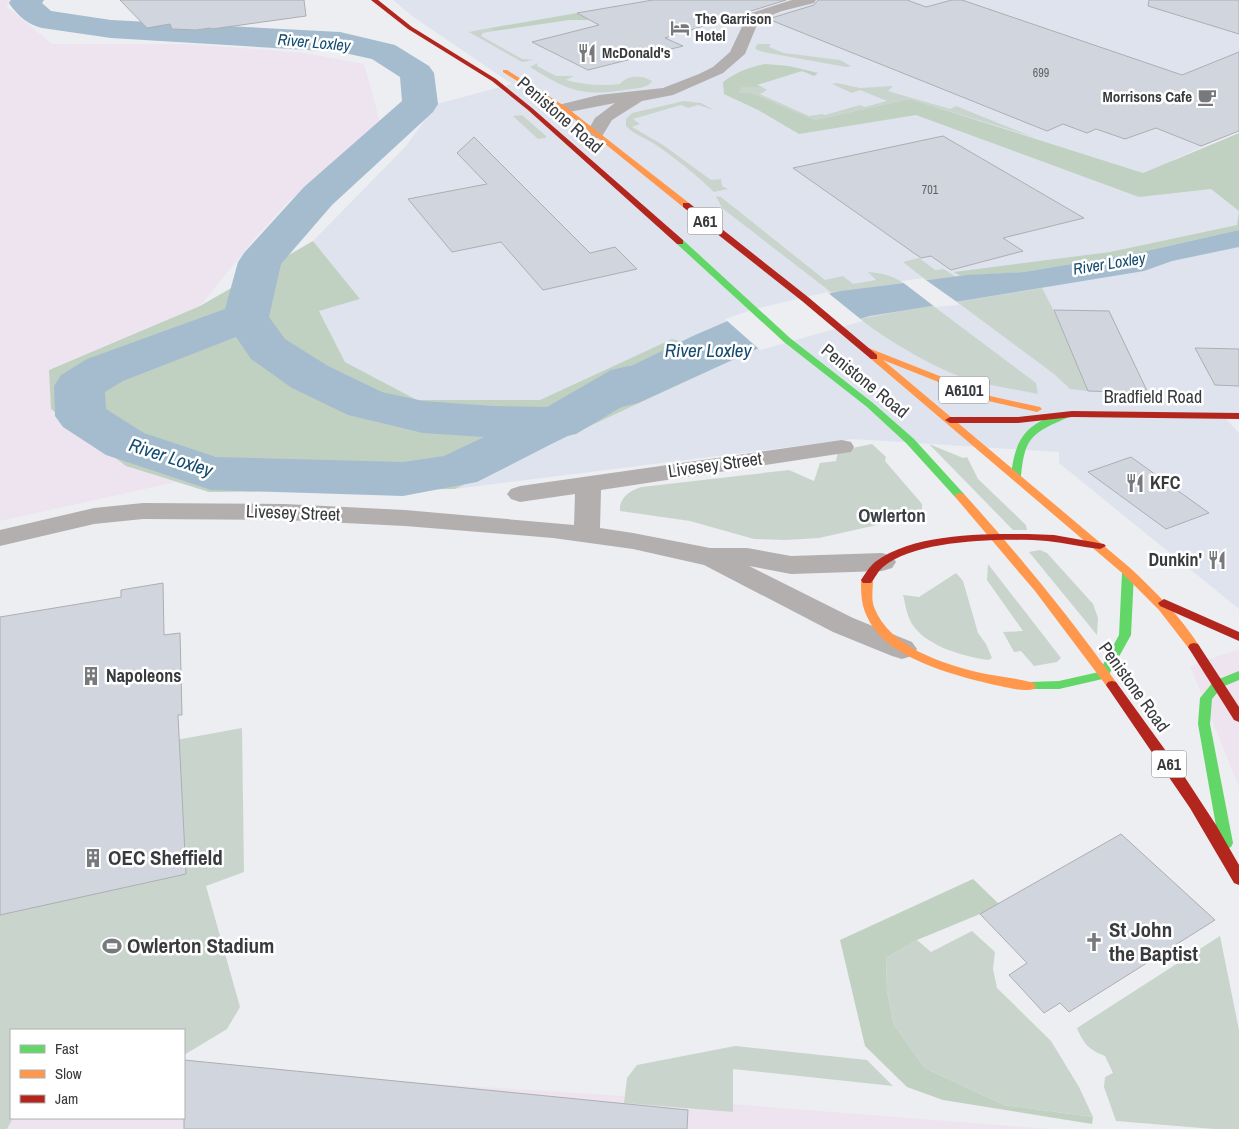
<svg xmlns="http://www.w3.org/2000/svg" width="1239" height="1129" viewBox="0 0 1239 1129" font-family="'Archivo Narrow',sans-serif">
<rect width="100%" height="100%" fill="#eceef2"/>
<path fill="#dee3ed" d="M393,0H1239V131L1172,160L1239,197V419H1226L1239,433V609L1059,463V452L853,439L455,489L710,370L672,339L540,400H417L345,362L319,311L360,299L313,241L405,147L437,104L512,84L412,16Z"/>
<g fill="#eee4ef">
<path d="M0,0H14L6,6L52,44H188L304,53L364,64L381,125L289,201L257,236L200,306L49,370L126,466L176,482L0,521Z"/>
<path d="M1239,649V787L1190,666Z"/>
<path d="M184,1068L641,1097L1051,1129H7L13,1118H184Z"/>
</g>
<g fill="#c9d5cc">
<path d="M490,28L494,31L483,33L481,36L522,59L534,60L522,62L469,32Z"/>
<path d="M758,44H771L769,47L784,53L840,60L851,66L846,67L763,52L757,50L755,48Z"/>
<path d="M538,63L537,66L556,76H574L566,80C584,85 601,86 620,84C627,75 642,75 652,81C648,88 638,88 631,89C584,97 570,92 530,67Z"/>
<path d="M837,83L860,88L893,86L888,91L950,109L956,106L1033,137L910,99L815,120L752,93H739L742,86L762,87L767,90L760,94L809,116L822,114L825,115L860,105L865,107L887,101L860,90L852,93L832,84Z"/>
<path d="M684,101L701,103L714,110L698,105L688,108L681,105L633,119L640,124L632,127L663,145L711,180L721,179L722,186L728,189L714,192C699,177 674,157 656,145C646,138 634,135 626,126V119L632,113Z"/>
<path d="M522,115L546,136V138L538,139L513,116Z"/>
<path d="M716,196L721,197L825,280L843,276L853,284L876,280L868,272C882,273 894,276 903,283L832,293L722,208Z"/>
<path d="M919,258L935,270L944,269L956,277L926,280L903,262Z"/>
<path d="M1042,288L1054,311L1088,391L1070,389L1054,374L957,302Z"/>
<path d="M932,305L1036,383L1038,394C1014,389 990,386 967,379C936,369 885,339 860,319Z"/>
<path d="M872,444L886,457L885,461L922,504V513L917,516L819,538L785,540L754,539L690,521L620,511C619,497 631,490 642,487L789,470L814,481L820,463L836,461L838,451Z"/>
<path d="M929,444L963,458L967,457L978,479L1026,525L1027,530H1013Z"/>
<path d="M1040,550L1047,553L1093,604L1098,618L1097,635L1029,552Z"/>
<path d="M988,564L1061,658L1057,662L1034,666L1021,651L1014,652L1003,632L1023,631L987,580Z"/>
<path d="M956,573L963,581L978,633L986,644L992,658L988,660C962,656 920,645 909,618C906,611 905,602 903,595L919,597Z"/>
<path d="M242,728L244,872L206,886L240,1007L227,1029L184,1055V1030H11V1118H13L7,1129H0V772Z"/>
<path d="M972,931L995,952L993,969L997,988L1051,1041L1079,1087L1093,1117L1004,1105L925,1068L894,1025L887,991L886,958L917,940L931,952Z"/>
<path d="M1220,936L1239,1030V1129H1214L1116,1121L1104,1087L1105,1077L1113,1073L1105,1056C1089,1050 1083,1043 1077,1028Z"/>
<path d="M735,1046L867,1060L893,1086L733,1069V1112L624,1103L627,1078L637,1065Z"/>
</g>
<g fill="#c0d1c2">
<path d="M577,13L589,20H569L494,31L490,28Z"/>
<path d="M766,64L789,66L818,73L814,76L802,71L757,85L762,87H742L739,93H752L815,120L910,99L1143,173L1239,133V230L1142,252L1024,272L960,276L954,272L1110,252L1237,225L1239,211L1211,189L1139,197L916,115L799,134L758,110L724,94L723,82C737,72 749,67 766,64Z"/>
<path d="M313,241L360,299L319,311L345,362L417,400H540L672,339L717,351L710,370L455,489L209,492L126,466L51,409L49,370L200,306Z"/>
<path d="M973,879L999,904L980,914L917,940L886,958L887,991L894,1025L925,1068L1004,1105L1093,1117L1092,1124L943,1100L907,1087L865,1046L840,940Z"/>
</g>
<path fill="#a5bccf" d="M1239,230V247L1172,261L1144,271L870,316L761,347L638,403L557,423L567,397L695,335L730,320L805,299L841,291L967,275L1024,272L1142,252Z"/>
<g fill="#eceef2">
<path d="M923,278L957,302L959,305L935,307L901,281Z"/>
<path d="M827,292L863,321L760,350L725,319L755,309Z"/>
</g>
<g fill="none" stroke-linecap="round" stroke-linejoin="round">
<path fill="#a5bccf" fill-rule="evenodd" d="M11,0H44L42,3L51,11L111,20L340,32L395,45L429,66L434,73L438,104L433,112L332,205L281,264L269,317L285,339L328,366L382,392L423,401L493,406L547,407L611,370L629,366L647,370L654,381L647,392L576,434L567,436L477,482L403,496L211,490L106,455L63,427L55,416L54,386L61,375L87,359L225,309L238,262L244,253L304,187L402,101L400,77L372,59L340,52L111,38L42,28C28,25 17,15 9,3ZM236,337L251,359L292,388L348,415L423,433L484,437L444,456L403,462L216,457L144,433L106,409L105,392L123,381Z"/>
</g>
<g fill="#d1d5de" stroke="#adaeb1">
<path d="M120,0H304L306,16L212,29L210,28L196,30L172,29L170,24L147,28Z"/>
<path d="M653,0H786L665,38L683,46L588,70L532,42L599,25L577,13Z"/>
<path d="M818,0H907L926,7L952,0H962L1182,75L1239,52V131L1201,146L1156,128L1125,139L1096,129L1087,133L1063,124L1047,131L768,19L814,5Z"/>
<path d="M1149,0H1239V34L1148,6Z"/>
<path d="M943,136L1084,218L1003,238L1023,251L951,270L931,256L921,258L793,168Z"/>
<path d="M474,137L590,253L615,247L637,269L543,290L501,242L452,252L408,199L487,184L457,153Z"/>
<path d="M1054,310L1109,311L1148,393L1088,391Z"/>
<path d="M1195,348L1239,349V386L1215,385Z"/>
<path d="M1131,457L1209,513L1166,529L1088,472Z"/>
<path d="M163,583L164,635L180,633L182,715H178L186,874L0,915V617L121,597V590Z"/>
<path d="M1121,834L1215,920L1069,1012L1060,1003L1044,1013L1009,975L1027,963L980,914Z"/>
<path d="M184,1060L688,1110L687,1129H184Z"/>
</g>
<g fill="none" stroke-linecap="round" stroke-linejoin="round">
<g fill="#b3afaf" fill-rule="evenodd">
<path d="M792,0H816L814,3L782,11L759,20L745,54L723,73L673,95L642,101L612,120L601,138H589L586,134L595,118L615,103L564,113L558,111L556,108L558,105L599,95L663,88L699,74L713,67L730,52L748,14Z"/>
<path d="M842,440L851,442L854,447L851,452L601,490L600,528L633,533L710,548H747L791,556L882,553L892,556L896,562L892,568L882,571L791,574L749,566L853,618L912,642L917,649L912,656L902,659L892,656L833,632L704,565L633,549L553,538L405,526L285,520L143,519L94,524L0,546V530L94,508L143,503L285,504L405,510L574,525L575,494L520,502L511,499L507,494L511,489L520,486Z"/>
</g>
<g fill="#63d668" fill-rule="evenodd">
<path d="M677,240H683L790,338L873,403L914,439L964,494L965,496L964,498H956L906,443L867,407L784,342L677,244Z"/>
<path d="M1066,412L1069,413L1071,415L1069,417C1033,433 1025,435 1021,476L1016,479L1012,478L1011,476C1015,437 1027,422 1066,412Z"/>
<path d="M1128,569L1134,573L1131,635L1107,678L1059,689H1026L1024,686L1026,683L1030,682L1059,681L1099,672L1119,635L1122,573Z"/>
<path d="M1239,671V680L1222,687L1212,699L1210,724L1233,843L1231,847L1226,849L1221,847L1219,843L1198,724L1200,698L1214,681Z"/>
</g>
<g fill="#ff974d" fill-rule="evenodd">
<path d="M503,70H507L566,107L689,203V207H683L562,109L503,72Z"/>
<path d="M866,347L990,396L1040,407L1042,409L1037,412L984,400L883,360L1129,567C1155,591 1181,617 1200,647L1198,650H1190L1159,610L1121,572L871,359V355L861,350Z"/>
<path d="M960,493L964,494C1018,554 1069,616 1116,682L1118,685L1116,688H1108L1035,591L956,498L955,496L956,494Z"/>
<path d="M867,576L873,580C873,588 871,599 874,607C889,647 943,664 981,673C999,677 1017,678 1034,683L1036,686L1034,689C1024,692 1010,688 1000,686C963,678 895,661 873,627C862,610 861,600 861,580Z"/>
</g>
<g fill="#b3261e" fill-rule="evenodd">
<path d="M371,0H378L412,27L496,79L532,108L683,240V244H677L528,110L492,81L408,29Z"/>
<path d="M683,203H689L808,297L877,355V359H871L802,301L683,207Z"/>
<path d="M1072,411L1239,413V419L1072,417L1018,423H950L945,420L950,417H1018Z"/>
<path d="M1028,534L1054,535L1104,544L1106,546L1100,549C1082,547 1065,543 1047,541C1004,538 917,539 883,567C878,571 875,578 871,583H863L861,580C865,574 870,566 875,562C914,533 982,534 1028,534Z"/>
<path d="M1164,599L1239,632V641L1160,606L1158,603Z"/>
<path d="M1194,643L1198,644L1239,707V722L1234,720L1188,647L1190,644Z"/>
<path d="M1112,681L1116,682L1184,776L1216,825L1239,865V885L1234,883L1190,808L1108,688L1106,685L1108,682Z"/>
</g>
</g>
<defs>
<g id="hotel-bare" transform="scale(1.5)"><path d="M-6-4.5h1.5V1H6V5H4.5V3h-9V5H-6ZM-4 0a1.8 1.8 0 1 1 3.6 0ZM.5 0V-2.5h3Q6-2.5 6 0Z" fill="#77797c" stroke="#fff" stroke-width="2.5" paint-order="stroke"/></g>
<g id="restaurant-bare" transform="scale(1.5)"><path d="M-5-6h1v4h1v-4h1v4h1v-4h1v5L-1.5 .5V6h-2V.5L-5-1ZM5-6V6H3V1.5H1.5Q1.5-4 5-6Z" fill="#77797c" stroke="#fff" stroke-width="2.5" paint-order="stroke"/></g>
<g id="cafe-bare" transform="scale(1.5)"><path d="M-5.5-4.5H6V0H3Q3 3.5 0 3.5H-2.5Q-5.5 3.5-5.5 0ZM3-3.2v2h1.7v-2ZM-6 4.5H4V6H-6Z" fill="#77797c" stroke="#fff" stroke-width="2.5" paint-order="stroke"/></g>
<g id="building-bare" transform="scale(1.5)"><path d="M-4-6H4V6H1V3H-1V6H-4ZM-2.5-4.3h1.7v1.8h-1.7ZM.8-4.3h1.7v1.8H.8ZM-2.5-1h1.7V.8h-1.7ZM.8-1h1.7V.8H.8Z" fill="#77797c" stroke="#fff" stroke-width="2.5" paint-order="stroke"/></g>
<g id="church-bare" transform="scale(1.5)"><path d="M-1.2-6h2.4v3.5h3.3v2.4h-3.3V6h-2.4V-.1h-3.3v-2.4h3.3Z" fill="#77797c" stroke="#fff" stroke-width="2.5" paint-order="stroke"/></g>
<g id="stadium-bare" transform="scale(1.5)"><path d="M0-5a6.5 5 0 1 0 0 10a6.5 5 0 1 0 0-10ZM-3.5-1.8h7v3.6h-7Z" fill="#77797c" stroke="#fff" stroke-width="2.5" paint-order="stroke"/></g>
</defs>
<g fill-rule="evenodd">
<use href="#hotel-bare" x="680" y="28"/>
<use href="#restaurant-bare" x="587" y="53"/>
<use href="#cafe-bare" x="1207" y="97"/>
<use href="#restaurant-bare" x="1135" y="483"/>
<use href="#restaurant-bare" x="1217" y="560"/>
<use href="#building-bare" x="91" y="676"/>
<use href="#building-bare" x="93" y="858"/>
<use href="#church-bare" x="1094" y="942"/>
<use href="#stadium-bare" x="112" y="946"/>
</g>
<g text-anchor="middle" stroke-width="5" stroke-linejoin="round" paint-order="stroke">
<g font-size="12" fill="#5e6165">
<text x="1041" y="77">699</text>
<text x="930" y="194">701</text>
</g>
<g font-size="15" font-weight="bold" fill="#383a3d" stroke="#fff" text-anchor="start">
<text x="695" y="24">The Garrison<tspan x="695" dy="17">Hotel</tspan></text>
<text x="602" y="58">McDonald's</text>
<text x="1192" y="102" text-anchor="end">Morrisons Cafe</text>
</g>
<g font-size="16" font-style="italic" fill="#144b6f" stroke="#fff">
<text transform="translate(314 42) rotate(5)" y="6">River Loxley</text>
<text transform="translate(1109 263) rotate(-9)" y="6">River Loxley</text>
</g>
<g fill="#fff" stroke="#747577" stroke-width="1">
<rect x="687.5" y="207.5" width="35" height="27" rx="4"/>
<rect x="939" y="376.5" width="50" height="27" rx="4"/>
<rect x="1151.5" y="750.5" width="35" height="27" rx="4"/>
</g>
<g font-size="16" font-weight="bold" fill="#383a3d">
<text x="705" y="227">A61</text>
<text x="964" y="396">A6101</text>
<text x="1169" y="770">A61</text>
</g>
<g font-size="18" fill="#383a3d" stroke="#fff">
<text transform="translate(560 115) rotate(41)" y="6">Penistone Road</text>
<text transform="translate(865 381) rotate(39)" y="6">Penistone Road</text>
<text x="1153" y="403">Bradfield Road</text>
<text transform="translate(715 465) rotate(-8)" y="6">Livesey Street</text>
<text transform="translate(293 513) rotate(2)" y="6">Livesey Street</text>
<text transform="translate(1134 687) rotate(54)" y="6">Penistone Road</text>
</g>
<g font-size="18" font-weight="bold" fill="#383a3d" stroke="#fff" text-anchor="start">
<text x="1150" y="489">KFC</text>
<text x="1202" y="566" text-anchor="end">Dunkin'</text>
<text x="106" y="682">Napoleons</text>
</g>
<g font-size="19" font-style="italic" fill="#144b6f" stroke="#fff">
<text x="708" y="357">River Loxley</text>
<text transform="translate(171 457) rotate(18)" y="7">River Loxley</text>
</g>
<g font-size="19" font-weight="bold" fill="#3c4046" stroke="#fff">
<text x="892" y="522">Owlerton</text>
</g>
<g font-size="21" font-weight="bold" fill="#383a3d" stroke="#fff" text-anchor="start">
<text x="108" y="865">OEC Sheffield</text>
<text x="1109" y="937">St John<tspan x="1109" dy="24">the Baptist</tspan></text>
<text x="127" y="953">Owlerton Stadium</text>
</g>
</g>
<rect x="10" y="1029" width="175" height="90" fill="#ffffff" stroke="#afb0b1"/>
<rect x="20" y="1045" width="25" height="8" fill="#63d668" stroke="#afb0b1"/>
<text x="55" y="1054" font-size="15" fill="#383a3d">Fast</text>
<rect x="20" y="1070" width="25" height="8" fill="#ff974d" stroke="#afb0b1"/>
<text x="55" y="1079" font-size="15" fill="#383a3d">Slow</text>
<rect x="20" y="1095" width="25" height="8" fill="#b3261e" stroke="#afb0b1"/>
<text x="55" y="1104" font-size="15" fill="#383a3d">Jam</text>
</svg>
